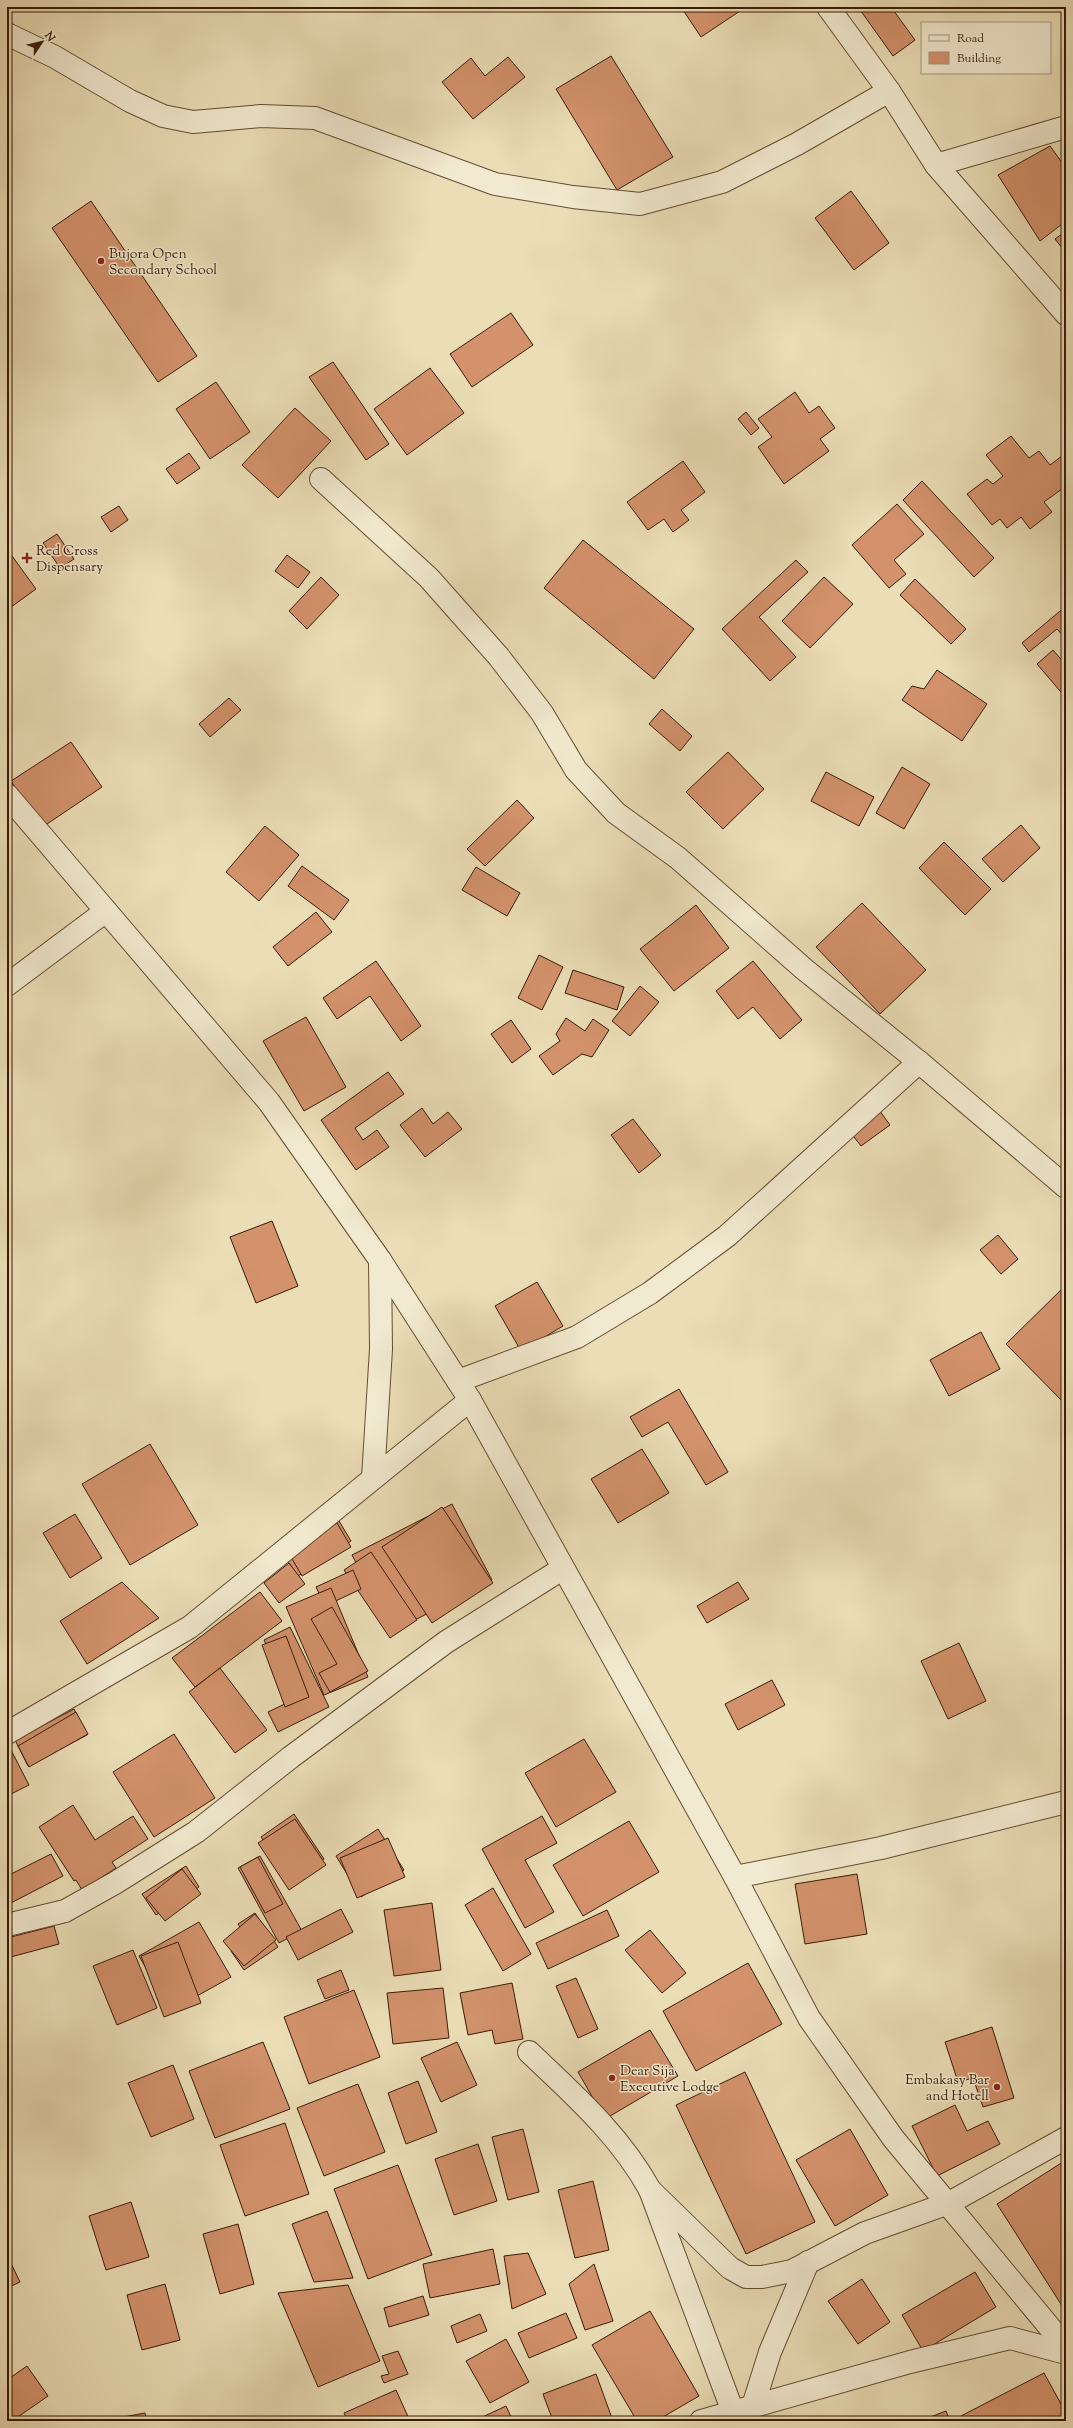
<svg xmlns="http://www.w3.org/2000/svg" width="1073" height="2428" viewBox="0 0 1073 2428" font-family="'Sorts Mill Goudy',serif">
<rect width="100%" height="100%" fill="#ebdeb7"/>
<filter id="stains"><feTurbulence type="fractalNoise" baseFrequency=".005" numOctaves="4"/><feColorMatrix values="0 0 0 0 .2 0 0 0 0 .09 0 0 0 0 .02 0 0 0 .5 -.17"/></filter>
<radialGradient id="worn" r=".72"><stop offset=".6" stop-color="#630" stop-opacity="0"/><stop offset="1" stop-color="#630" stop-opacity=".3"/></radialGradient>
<g fill="#d3926c" stroke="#391b05">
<path d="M681,7H746L701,37Z"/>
<path d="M858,7H891L915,40L893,56Z"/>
<path d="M611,56L673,157L617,190L556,89Z"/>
<path d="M508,57L525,77L473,119L442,82L471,58L485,76Z"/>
<path d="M1050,146L1066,168V221L1040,241L998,175Z"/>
<path d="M851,191L889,243L854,270L815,218Z"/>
<path d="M91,201L197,356L158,382L52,228Z"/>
<path d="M1066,231V253L1055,239Z"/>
<path d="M511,313L533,345L472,387L450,354Z"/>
<path d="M333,362L389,444L366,460L309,377Z"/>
<path d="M430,368L464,413L407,455L374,409Z"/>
<path d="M216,382L250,432L210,459L176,409Z"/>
<path d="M795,392L809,413L819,406L835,428L820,439L829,451L784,484L758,447L772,437L758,419Z"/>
<path d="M295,408L331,441L278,498L242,465Z"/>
<path d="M746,412L759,428L751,435L738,419Z"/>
<path d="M1011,436L1029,458L1039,451L1050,465L1062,456L1066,460V486L1044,502L1052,512L1030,529L1021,517L1007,528L1000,519L992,525L967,494L987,479L993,484L1003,476L986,455Z"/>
<path d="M189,453L200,468L177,484L166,469Z"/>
<path d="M683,461L705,492L681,510L689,520L673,532L664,519L648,530L627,502Z"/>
<path d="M922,481L994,558L974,577L903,500Z"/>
<path d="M897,504L924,534L894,560L906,574L889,588L852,545Z"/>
<path d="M119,506L128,520L111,532L101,517Z"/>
<path d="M57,534L74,559L60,568L43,543Z"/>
<path d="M583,540L694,629L654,679L544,588Z"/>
<path d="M7,549L36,589L7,610Z"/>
<path d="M287,555L310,572L298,588L275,571Z"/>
<path d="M796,560L808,572L759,617L796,657L770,681L722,629Z"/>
<path d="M321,577L339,595L307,629L289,611Z"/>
<path d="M824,577L853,604L810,648L782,621Z"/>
<path d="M915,579L966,629L951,644L900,595Z"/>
<path d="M1066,606V639L1057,629L1029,652L1022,643Z"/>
<path d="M1053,650L1066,665V698L1037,664Z"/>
<path d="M937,670L987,704L962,741L902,700L912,686L924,689Z"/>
<path d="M229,698L241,710L210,737L199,724Z"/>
<path d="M662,709L692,736L680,751L649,724Z"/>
<path d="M71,742L102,787L41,828L11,781Z"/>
<path d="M728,752L764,789L723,829L686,792Z"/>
<path d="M902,767L930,784L904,829L876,813Z"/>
<path d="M826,772L874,797L859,826L811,801Z"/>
<path d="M517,800L534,818L485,866L467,849Z"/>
<path d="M1021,825L1040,848L1003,882L982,859Z"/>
<path d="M265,826L299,855L259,901L226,872Z"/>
<path d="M944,842L991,889L965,915L919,868Z"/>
<path d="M302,866L349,900L334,920L288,886Z"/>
<path d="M476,867L520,893L507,916L462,890Z"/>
<path d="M862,903L926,970L880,1014L816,947Z"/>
<path d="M696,905L729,948L674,991L640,949Z"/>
<path d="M316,912L332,932L288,966L273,947Z"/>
<path d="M539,955L563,967L542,1010L518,998Z"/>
<path d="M376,961L421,1026L401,1041L370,996L337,1019L323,998Z"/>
<path d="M753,961L802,1020L780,1039L753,1007L738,1019L716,991Z"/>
<path d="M573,970L624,987L617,1010L565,993Z"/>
<path d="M640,986L659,1002L630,1036L612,1021Z"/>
<path d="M306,1017L346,1087L304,1111L263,1041Z"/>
<path d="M566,1018L585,1031L593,1019L609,1030L592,1057L582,1054L553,1075L539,1056L560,1041L556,1034Z"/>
<path d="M511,1020L531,1049L512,1063L491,1034Z"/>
<path d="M388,1072L404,1094L355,1128L363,1140L377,1130L389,1147L356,1170L321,1120Z"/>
<path d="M422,1108L433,1124L448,1112L462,1129L425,1157L400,1125Z"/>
<path d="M879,1110L890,1125L861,1146L850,1132Z"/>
<path d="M633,1119L661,1155L639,1173L611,1135Z"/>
<path d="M272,1221L298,1286L256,1303L230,1237Z"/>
<path d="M998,1235L1018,1259L1001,1274L980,1250Z"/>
<path d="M537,1282L563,1326L521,1351L495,1306Z"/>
<path d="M1066,1285V1405L1006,1344Z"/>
<path d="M981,1332L1000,1369L949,1396L930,1360Z"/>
<path d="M679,1389L728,1472L706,1485L668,1422L642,1437L630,1417Z"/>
<path d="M150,1444L198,1525L130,1565L82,1484Z"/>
<path d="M642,1449L669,1493L618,1523L591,1479Z"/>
<path d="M452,1504L492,1580L392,1632L352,1555Z"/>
<path d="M442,1507L493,1583L432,1623L382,1547Z"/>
<path d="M75,1514L102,1558L70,1578L43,1533Z"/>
<path d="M339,1521L351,1541L298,1576L284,1556Z"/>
<path d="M337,1523L351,1547L302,1576L288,1552Z"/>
<path d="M371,1552L417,1620L390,1638L344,1570Z"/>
<path d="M289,1563L305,1584L279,1603L264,1583Z"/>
<path d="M353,1570L361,1589L325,1606L316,1587Z"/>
<path d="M122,1582L159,1618L87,1664L60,1621Z"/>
<path d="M738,1582L749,1599L707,1623L697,1606Z"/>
<path d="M331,1588L368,1677L324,1695L286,1607Z"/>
<path d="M260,1592L282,1621L195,1687L172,1658Z"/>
<path d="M332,1607L368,1671L330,1692L319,1673L337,1664L311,1619Z"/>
<path d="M290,1627L329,1707L278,1732L268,1712L293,1700L264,1640Z"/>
<path d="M286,1636L309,1697L285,1707L262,1645Z"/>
<path d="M959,1643L986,1701L948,1719L921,1661Z"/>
<path d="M220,1668L267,1730L235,1753L189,1692Z"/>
<path d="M772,1680L785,1705L738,1730L725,1704Z"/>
<path d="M74,1709L87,1735L28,1766L15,1740Z"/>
<path d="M76,1712L88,1734L29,1767L18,1746Z"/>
<path d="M174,1734L215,1798L154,1837L113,1772Z"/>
<path d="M584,1739L616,1792L556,1827L525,1773Z"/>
<path d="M11,1750L29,1785L7,1796V1752Z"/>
<path d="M73,1805L95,1840L133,1816L148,1839L112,1862L116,1868L82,1890L76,1880L74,1881L39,1827Z"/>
<path d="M294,1814L324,1859L292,1882L261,1837Z"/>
<path d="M542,1816L557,1843L525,1860L554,1912L525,1928L482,1849Z"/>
<path d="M295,1819L326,1865L289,1890L258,1843Z"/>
<path d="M629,1821L659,1872L583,1916L553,1865Z"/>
<path d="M378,1829L404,1870L361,1897L336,1856Z"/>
<path d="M388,1838L405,1877L357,1898L340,1858Z"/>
<path d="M51,1854L63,1876L7,1905V1872L9,1875Z"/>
<path d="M260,1856L302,1931L279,1943L238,1868Z"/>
<path d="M258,1857L283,1904L265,1913L240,1867Z"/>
<path d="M186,1866L199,1887L156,1915L142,1894Z"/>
<path d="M182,1869L201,1894L165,1921L146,1898Z"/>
<path d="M857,1874L867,1934L805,1944L795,1884Z"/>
<path d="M493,1888L531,1954L503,1971L465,1905Z"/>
<path d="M432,1903L441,1970L394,1976L384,1910Z"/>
<path d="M341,1909L353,1932L298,1960L286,1937Z"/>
<path d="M607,1910L619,1936L548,1969L536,1943Z"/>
<path d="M255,1913L278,1947L244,1970L231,1951L248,1940L238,1924Z"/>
<path d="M255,1914L276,1940L244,1966L223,1941Z"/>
<path d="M199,1922L231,1977L170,2011L139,1956Z"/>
<path d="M54,1926L59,1944L7,1958V1938Z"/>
<path d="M650,1930L686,1973L662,1993L625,1950Z"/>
<path d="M178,1942L201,2003L164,2017L141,1956Z"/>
<path d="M133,1950L157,2008L117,2025L93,1966Z"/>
<path d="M748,1963L782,2024L696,2071L663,2011Z"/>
<path d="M341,1970L349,1990L325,1999L317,1980Z"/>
<path d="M576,1978L598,2029L578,2038L556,1986Z"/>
<path d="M512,1983L523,2039L495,2044L492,2030L468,2035L460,1993Z"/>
<path d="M443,1988L449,2038L393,2044L387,1993Z"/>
<path d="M354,1990L380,2057L309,2084L284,2017Z"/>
<path d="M992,2027L1014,2098L983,2107L973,2078L958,2082L945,2042Z"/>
<path d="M650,2030L678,2076L605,2119L578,2072Z"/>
<path d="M263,2042L290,2109L215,2138L189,2071Z"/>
<path d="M457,2042L477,2085L441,2102L421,2058Z"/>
<path d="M173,2065L194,2119L151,2137L128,2083Z"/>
<path d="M745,2072L815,2222L746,2254L676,2105Z"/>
<path d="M418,2081L437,2132L406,2144L388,2093Z"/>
<path d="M358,2084L385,2152L324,2176L297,2108Z"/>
<path d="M955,2105L967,2131L988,2121L1000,2144L937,2176L912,2126Z"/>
<path d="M285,2123L309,2194L245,2216L220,2145Z"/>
<path d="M523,2129L539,2192L508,2200L492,2137Z"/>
<path d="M850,2129L888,2195L835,2226L796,2160Z"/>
<path d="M478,2144L497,2201L454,2215L435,2159Z"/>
<path d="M1066,2160V2312L997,2204Z"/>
<path d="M398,2165L432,2255L368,2279L334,2189Z"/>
<path d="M593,2181L609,2250L575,2258L558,2190Z"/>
<path d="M131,2202L149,2257L106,2270L89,2216Z"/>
<path d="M327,2211L353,2278L314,2282L292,2224Z"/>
<path d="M238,2224L254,2284L220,2294L203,2234Z"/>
<path d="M493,2249L500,2284L430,2298L423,2264Z"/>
<path d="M528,2253L546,2294L512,2309L504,2256Z"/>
<path d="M7,2255L20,2282L7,2288Z"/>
<path d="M594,2264L613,2321L585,2330L569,2284Z"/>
<path d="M975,2272L996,2307L923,2351L902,2315Z"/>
<path d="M862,2279L890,2322L858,2344L828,2301Z"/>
<path d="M165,2284L180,2340L142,2350L127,2295Z"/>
<path d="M348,2285L380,2361L318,2387L278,2293Z"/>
<path d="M423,2296L429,2315L389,2327L384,2308Z"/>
<path d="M650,2311L699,2396L656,2421H637L592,2345Z"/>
<path d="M566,2313L577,2338L529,2358L518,2333Z"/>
<path d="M480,2314L487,2331L457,2343L451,2326Z"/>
<path d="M506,2339L529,2382L490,2403L466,2361Z"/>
<path d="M398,2351L408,2374L384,2383L381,2376L389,2374L382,2356Z"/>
<path d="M27,2366L48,2396L12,2421L7,2414V2380Z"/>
<path d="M1044,2373L1066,2413V2421H963L961,2416Z"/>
<path d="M596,2374L613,2421H553L543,2394Z"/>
<path d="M396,2390L410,2421H389L387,2416L375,2421H348L344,2413Z"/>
<path d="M506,2406L513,2421H474Z"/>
<path d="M946,2411L950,2421H920Z"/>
<path d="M145,2413L147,2421H102Z"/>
</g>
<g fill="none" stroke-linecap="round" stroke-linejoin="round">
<g stroke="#664c32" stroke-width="24">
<g id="street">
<path d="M828,7L889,91L936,165L1066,314"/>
<path d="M7,34L55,57L130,101L163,116L193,122L261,116L315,118L495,184L573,197L640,204L722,182L797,144L889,91"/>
<path d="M936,165L1066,127"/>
<path d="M321,479L429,578L499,657L542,713L576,770L616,813L678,858L804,969L919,1062L1066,1187"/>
<path d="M7,795L269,1102L380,1260L470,1400L735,1877L809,2018L893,2138L1066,2347"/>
<path d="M7,985L106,911"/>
<path d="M458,1381L577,1337L650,1293L727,1236L919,1062"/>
<path d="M373,1478L381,1349L380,1260"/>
<path d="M7,1733L190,1627L470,1400"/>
<path d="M735,1877L881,1848L1066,1802"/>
<path d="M7,1925L65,1911L115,1883L196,1832L291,1757L446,1642L562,1569"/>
<path d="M529,2052C573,2094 620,2135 650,2190L733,2412"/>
<path d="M650,2190L730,2268L746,2277H762L792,2271L865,2233L949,2203L1066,2138"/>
<path d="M753,2406L770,2352L808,2262"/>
<path d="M701,2421L910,2362L1010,2338L1066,2353"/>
</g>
</g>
<use href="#street" stroke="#f2ead0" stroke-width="22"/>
</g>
<g fill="#8f2418" stroke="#f2ead0" stroke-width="1.5">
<circle cx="101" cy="261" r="4"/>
<path d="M25 552h4v4h4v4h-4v4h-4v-4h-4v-4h4z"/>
<circle cx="612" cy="2078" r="4"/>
<circle cx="997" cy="2087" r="4"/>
</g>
<g text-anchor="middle" stroke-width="3" stroke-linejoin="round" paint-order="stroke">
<g font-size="14" fill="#391b05" stroke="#f2ead0" text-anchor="start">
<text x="109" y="258">Bujora Open<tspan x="109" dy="16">Secondary School</tspan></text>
<text x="36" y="555">Red Cross<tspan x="36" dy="16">Dispensary</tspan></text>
<text x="620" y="2075">Dear Sija<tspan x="620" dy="16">Executive Lodge</tspan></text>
<text x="989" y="2084" text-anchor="end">Embakasy Bar<tspan x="989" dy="16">and Hotell</tspan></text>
</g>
</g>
<rect width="1073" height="2428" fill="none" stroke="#ebdeb7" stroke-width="24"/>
<rect x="8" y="8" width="1057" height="2412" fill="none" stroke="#391b05" stroke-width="2"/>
<rect x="12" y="12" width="1049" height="2404" fill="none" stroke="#391b05"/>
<rect x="921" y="22" width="130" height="52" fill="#f2ead0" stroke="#a8977f"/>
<rect x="929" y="35" width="20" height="6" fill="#f2ead0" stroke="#a8977f"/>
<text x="957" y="42" font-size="12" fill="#391b05">Road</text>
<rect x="929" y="52" width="20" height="12" fill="#d3926c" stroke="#a8977f"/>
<text x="957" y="62" font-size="12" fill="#391b05">Building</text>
<g transform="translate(42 42) rotate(55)" stroke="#f2ead0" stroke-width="3" paint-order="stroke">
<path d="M0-3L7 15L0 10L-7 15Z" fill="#391b05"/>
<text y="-6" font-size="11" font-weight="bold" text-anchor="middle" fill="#391b05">N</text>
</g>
<rect width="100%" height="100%" filter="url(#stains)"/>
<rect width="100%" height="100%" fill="url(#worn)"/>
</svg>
